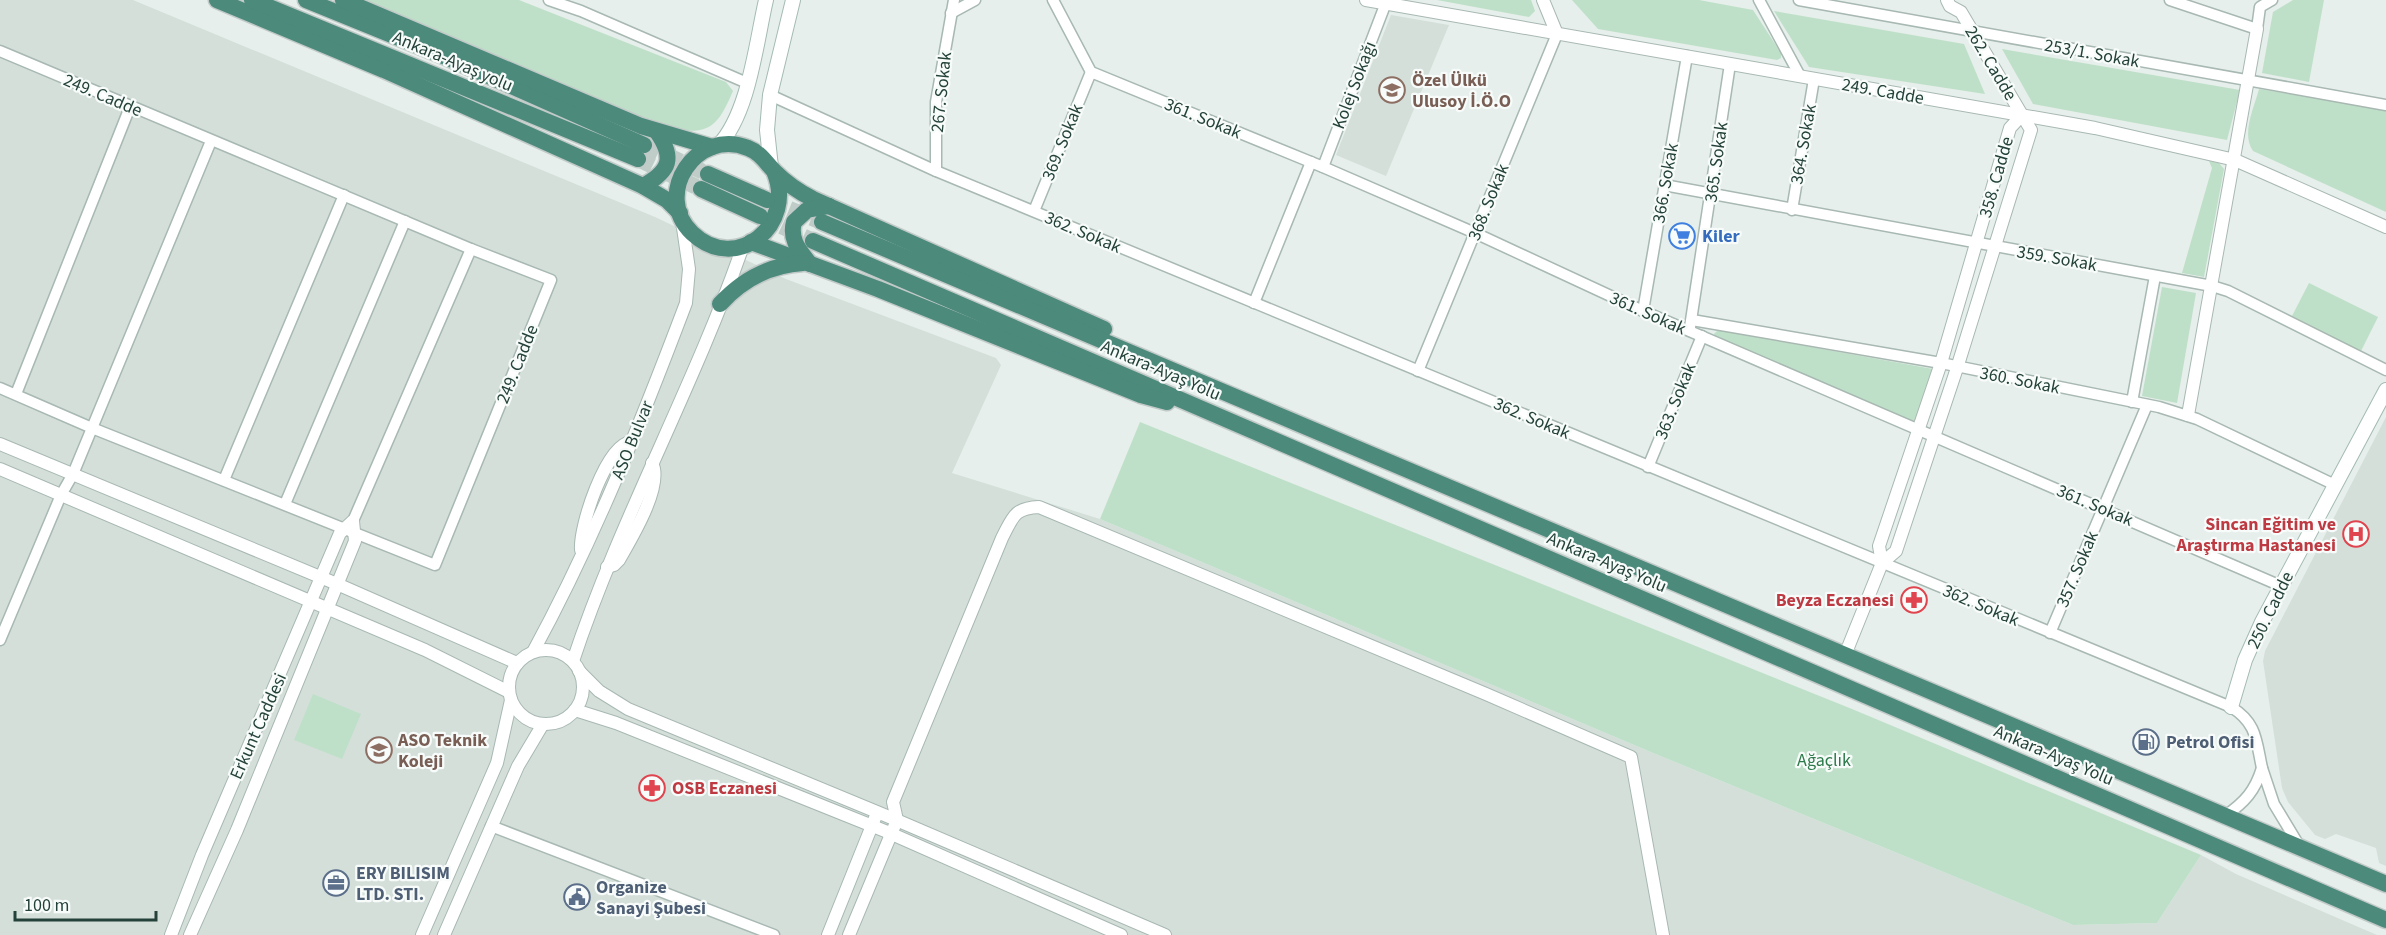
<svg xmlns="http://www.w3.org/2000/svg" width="2386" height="935" viewBox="0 0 2386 935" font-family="'Source Sans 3',sans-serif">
<rect width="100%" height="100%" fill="#e6efeb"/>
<g fill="#d4dfda">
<path d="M0,0H133L655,217L786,279L996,358L1001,365L952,473L1100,519L1653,753L2073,925L2157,923L2201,855L2236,874L2377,935H0Z"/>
<path d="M1391,15L1449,25L1386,176L1336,155Z"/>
<path d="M2386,417V866L2379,863L2376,848L2336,834L2325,839L2315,835L2288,802L2282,788L2263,661L2265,651Z"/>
</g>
<g fill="#bfe0c8">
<path d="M363,0H519L726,82L733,91C717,128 709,136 667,128Z"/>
<path d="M1437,0H1531L1535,11L1529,17Z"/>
<path d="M1572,0H1699L1753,10L1781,53V58L1777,60L1598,29Z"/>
<path d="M2293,0H2324L2309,82L2262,73L2273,12Z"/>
<path d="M1774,11L1964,44L1985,94L1809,67Z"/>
<path d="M2002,49L2240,90L2227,140L2033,104Z"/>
<path d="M2259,89L2386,109V212L2253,151C2241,134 2254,108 2259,89Z"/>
<path d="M2209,161L2219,163L2224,169L2204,277L2182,273L2212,168Z"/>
<path d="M2309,283L2378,317L2361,351L2292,316Z"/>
<path d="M2162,287L2196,293L2177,403L2142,396Z"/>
<path d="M1718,330L1933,369L1917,423L1716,339L1714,334Z"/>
<path d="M1140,422L1852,709L2201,855L2157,923L2073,925L1653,753L1100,519Z"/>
<path d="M313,694L361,714L342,759L294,740Z"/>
</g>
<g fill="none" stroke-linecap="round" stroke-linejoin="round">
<g stroke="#bfccc8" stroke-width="16" stroke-dasharray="16 8" stroke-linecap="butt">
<path d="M644,145L708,174"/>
<path d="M638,159L701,189"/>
<path d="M767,200L822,222"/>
<path d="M760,216L813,241"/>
</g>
<g stroke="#a8b8b2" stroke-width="13">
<g id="minor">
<path d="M549,0L581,11L747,83"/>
<path d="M1053,0L1091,72L1323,167L1475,233L1643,311L2281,586"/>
<path d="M1759,0L1800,76"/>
<path d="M1799,0L2386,105"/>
<path d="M2170,0L2257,29L2260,7L2272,0"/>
<path d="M951,13L975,0"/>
<path d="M0,51L471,249L551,280L435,565L92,428L0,388"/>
<path d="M770,95L936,171L2231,707C2257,723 2256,740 2262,768"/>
<path d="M1323,167L1387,0"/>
<path d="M936,171V102L954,0"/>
<path d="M1664,185L2212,286L2228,291L2386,370"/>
<path d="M1792,210L1814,79"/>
<path d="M1034,211L1091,72"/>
<path d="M1254,303L1311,162"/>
<path d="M1643,311L1687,56"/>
<path d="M1692,320L1941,363L2159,407L2197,419L2335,485"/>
<path d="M1690,327L1730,64"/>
<path d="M1418,371L1557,34"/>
<path d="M16,394L130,107"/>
<path d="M2132,402L2155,276"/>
<path d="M1648,467L1702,336"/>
<path d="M224,480L344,195"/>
<path d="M285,504L405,221"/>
<path d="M353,521L471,249"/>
<path d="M2050,633L2147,405"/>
<path d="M0,640L61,495L73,474L211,141"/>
<path d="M2225,816C2245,802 2255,791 2262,768L2274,804L2300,847"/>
<path d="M491,826L774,935"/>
</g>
</g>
<g stroke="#a8b8b2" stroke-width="14">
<g id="tertiary">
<path d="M1366,0L2095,128L2235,160L2386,227"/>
<path d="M1543,0L1557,34"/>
<path d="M1947,0L1950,6L1961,12L2022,115L2031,130L1957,368L1896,551L1882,563L1879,546L1941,363L2010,128L2022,115"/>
<path d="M2188,415L2257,29"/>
<path d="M0,444L337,584L517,663"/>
<path d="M0,469L425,650L509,692"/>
<path d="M581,550C579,527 606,445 631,442"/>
<path d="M607,567L614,565L619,560C631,539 664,485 652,463"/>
<circle cx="546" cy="687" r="37"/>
<path d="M533,652C594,540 641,422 686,303L689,269L682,221"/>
<path d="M1845,655L1882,563"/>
<path d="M573,661C620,519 694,387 743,246"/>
<path d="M579,671L599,691L628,709L894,819L1165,935"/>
<path d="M575,710L616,723L885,831L1121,935"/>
<path d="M171,935L202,855L340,533L353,521L355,541L237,830L190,935"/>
<path d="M422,935L497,763L511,700"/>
<path d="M444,935L518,766L543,724"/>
<path d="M828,935L875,818"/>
<path d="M849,935L897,820L893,802L1002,538C1013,517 1014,508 1039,507L1486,694L1631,757L1663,935"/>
</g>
</g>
<g stroke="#a4bbb3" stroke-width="16">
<g id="secondary">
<path d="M718,146C749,114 756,43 766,0"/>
<path d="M771,167L767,130L770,95L793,0"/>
<path d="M2231,707L2245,660L2262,622L2386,390"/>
</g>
</g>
<g stroke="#c2cac8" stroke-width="19">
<g id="trunk">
<path d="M217,0L384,70L643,186L667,200L680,213"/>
<path d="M252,0L638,159"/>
<path d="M306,0L446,57L644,145"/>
<path d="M343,0L641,126L712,147"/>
<path d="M774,171C797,225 736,275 692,233C652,194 697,127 748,148C761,153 766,163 775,172C787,184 799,192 813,199L1104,329"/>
<path d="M708,174L767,200"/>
<path d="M643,186C670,171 675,158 657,132"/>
<path d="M701,189L760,216"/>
<path d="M822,222L2386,884"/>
<path d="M813,241L2386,920"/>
<path d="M751,242L878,289L1141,395L1167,402"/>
<path d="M810,264C800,251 789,240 794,222L807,210L829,206"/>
<path d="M720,304C742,280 770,265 803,263"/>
</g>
</g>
<use href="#minor" stroke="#fff" stroke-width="10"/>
<use href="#tertiary" stroke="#fff" stroke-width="12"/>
<use href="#secondary" stroke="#fff" stroke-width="14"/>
<use href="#trunk" stroke="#4c8a7c" stroke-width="16"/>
</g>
<defs>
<g id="school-ring" transform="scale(1.35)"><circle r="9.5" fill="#f7fbf9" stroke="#8d6e63" stroke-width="1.5"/><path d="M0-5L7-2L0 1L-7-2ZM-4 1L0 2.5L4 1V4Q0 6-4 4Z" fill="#8d6e63"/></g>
<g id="supermarket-ring" transform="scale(1.35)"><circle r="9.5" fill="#f7fbf9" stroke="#3f7fe0" stroke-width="1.5"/><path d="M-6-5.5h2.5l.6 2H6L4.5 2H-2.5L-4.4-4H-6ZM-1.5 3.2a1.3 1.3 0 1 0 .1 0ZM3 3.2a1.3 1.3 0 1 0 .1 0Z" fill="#3f7fe0"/></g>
<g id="hospital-ring" transform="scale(1.35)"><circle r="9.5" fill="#f7fbf9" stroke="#e0444e" stroke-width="1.5"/><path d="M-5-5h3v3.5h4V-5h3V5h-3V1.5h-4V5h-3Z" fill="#e0444e"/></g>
<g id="pharmacy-ring" transform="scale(1.35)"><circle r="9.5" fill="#f7fbf9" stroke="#e0444e" stroke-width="1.5"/><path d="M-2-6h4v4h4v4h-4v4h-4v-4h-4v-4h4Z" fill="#e0444e"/></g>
<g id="fuel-ring" transform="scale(1.35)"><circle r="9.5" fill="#f7fbf9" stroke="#5c6f8a" stroke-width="1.5"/><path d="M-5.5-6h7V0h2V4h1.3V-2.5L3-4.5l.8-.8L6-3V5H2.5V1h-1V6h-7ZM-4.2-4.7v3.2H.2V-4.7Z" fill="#5c6f8a"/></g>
<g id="office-ring" transform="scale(1.35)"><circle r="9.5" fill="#f7fbf9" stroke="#5c6f8a" stroke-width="1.5"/><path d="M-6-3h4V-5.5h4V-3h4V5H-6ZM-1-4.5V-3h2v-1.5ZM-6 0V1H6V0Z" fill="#5c6f8a"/></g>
<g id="civic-ring" transform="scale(1.35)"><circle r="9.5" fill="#f7fbf9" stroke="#5c6f8a" stroke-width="1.5"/><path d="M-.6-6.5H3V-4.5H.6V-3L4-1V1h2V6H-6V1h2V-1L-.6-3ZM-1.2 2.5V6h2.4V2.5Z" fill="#5c6f8a"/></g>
</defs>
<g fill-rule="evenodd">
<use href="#school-ring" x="1392" y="90"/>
<use href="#supermarket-ring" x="1682" y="236"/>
<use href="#hospital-ring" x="2356" y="534"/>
<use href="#pharmacy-ring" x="1914" y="600"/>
<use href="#fuel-ring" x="2146" y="742"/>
<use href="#school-ring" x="379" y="750"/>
<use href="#pharmacy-ring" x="652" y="788"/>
<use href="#office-ring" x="336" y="883"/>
<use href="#civic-ring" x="577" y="897"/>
</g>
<g text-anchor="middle" stroke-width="4.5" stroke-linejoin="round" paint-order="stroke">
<g font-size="18" fill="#24423a" stroke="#f7fbf9">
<text transform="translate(2092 53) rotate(10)" y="6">253/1. Sokak</text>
<text transform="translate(453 61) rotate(23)" y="6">Ankara-Ayaş yolu</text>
<text transform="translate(1991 63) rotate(59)" y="6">262. Cadde</text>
<text transform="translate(1354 85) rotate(-69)" y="6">Kolej Sokağı</text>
<text transform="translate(1883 91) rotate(10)" y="6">249. Cadde</text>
<text transform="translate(941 92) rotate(-84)" y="6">267. Sokak</text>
<text transform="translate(103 95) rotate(23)" y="6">249. Cadde</text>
<text transform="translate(1203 118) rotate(22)" y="6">361. Sokak</text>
<text transform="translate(1062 142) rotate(-68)" y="6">369. Sokak</text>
<text transform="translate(1803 144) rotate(-80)" y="6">364. Sokak</text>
<text transform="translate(1716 162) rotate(-82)" y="6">365. Sokak</text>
<text transform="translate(1996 177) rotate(-74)" y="6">358. Cadde</text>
<text transform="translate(1665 183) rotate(-80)" y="6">366. Sokak</text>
<text transform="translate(1488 202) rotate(-68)" y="6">368. Sokak</text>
<text transform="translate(1083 232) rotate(23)" y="6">362. Sokak</text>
<text transform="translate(2057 258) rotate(10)" y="6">359. Sokak</text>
<text transform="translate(1648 313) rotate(24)" y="6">361. Sokak</text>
<text transform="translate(517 364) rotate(-68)" y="6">249. Cadde</text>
<text transform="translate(1161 370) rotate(23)" y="6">Ankara-Ayaş Yolu</text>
<text transform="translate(2020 380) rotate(11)" y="6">360. Sokak</text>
<text transform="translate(1675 401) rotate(-68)" y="6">363. Sokak</text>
<text transform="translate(1532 418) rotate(23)" y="6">362. Sokak</text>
<text transform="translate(632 440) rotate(-68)" y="6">ASO Bulvar</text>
<text transform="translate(2095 505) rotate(23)" y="6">361. Sokak</text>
<text transform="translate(1607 562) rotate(23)" y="6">Ankara-Ayaş Yolu</text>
<text transform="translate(2077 569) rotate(-67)" y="6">357. Sokak</text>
<text transform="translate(1981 605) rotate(23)" y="6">362. Sokak</text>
<text transform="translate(2270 610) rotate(-64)" y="6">250. Cadde</text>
<text transform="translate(258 726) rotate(-66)" y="6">Erkunt Caddesi</text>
<text transform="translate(2054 755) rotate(23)" y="6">Ankara-Ayaş Yolu</text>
</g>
<g font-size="18" font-weight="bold" fill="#785e54" stroke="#f7fbf9" text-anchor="start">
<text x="1412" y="86">Özel Ülkü<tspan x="1412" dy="21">Ulusoy İ.Ö.O</tspan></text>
<text x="398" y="746">ASO Teknik<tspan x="398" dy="21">Koleji</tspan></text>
</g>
<g font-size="18" font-weight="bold" fill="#366cbe" stroke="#f7fbf9" text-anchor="start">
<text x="1702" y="242">Kiler</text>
</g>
<g font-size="18" font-weight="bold" fill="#be3a42" stroke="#f7fbf9" text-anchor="end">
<text x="2336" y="530">Sincan Eğitim ve<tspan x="2336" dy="21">Araştırma Hastanesi</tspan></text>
<text x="1894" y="606">Beyza Eczanesi</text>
<text x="672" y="794" text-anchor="start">OSB Eczanesi</text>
</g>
<g font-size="18" font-weight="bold" fill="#4e5e75" stroke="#f7fbf9" text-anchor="start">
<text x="2166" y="748">Petrol Ofisi</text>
<text x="356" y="879">ERY BILISIM<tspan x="356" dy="21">LTD. STI.</tspan></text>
<text x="596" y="893">Organize<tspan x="596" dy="21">Sanayi Şubesi</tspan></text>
</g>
<g font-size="18" fill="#2d7a4b" stroke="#f7fbf9">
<text x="1824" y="766">Ağaçlık</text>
</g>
</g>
<path d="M15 911v9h141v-9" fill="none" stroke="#24423a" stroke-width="3"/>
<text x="24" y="911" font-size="18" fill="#24423a" stroke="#f7fbf9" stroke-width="4.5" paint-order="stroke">100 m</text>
</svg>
